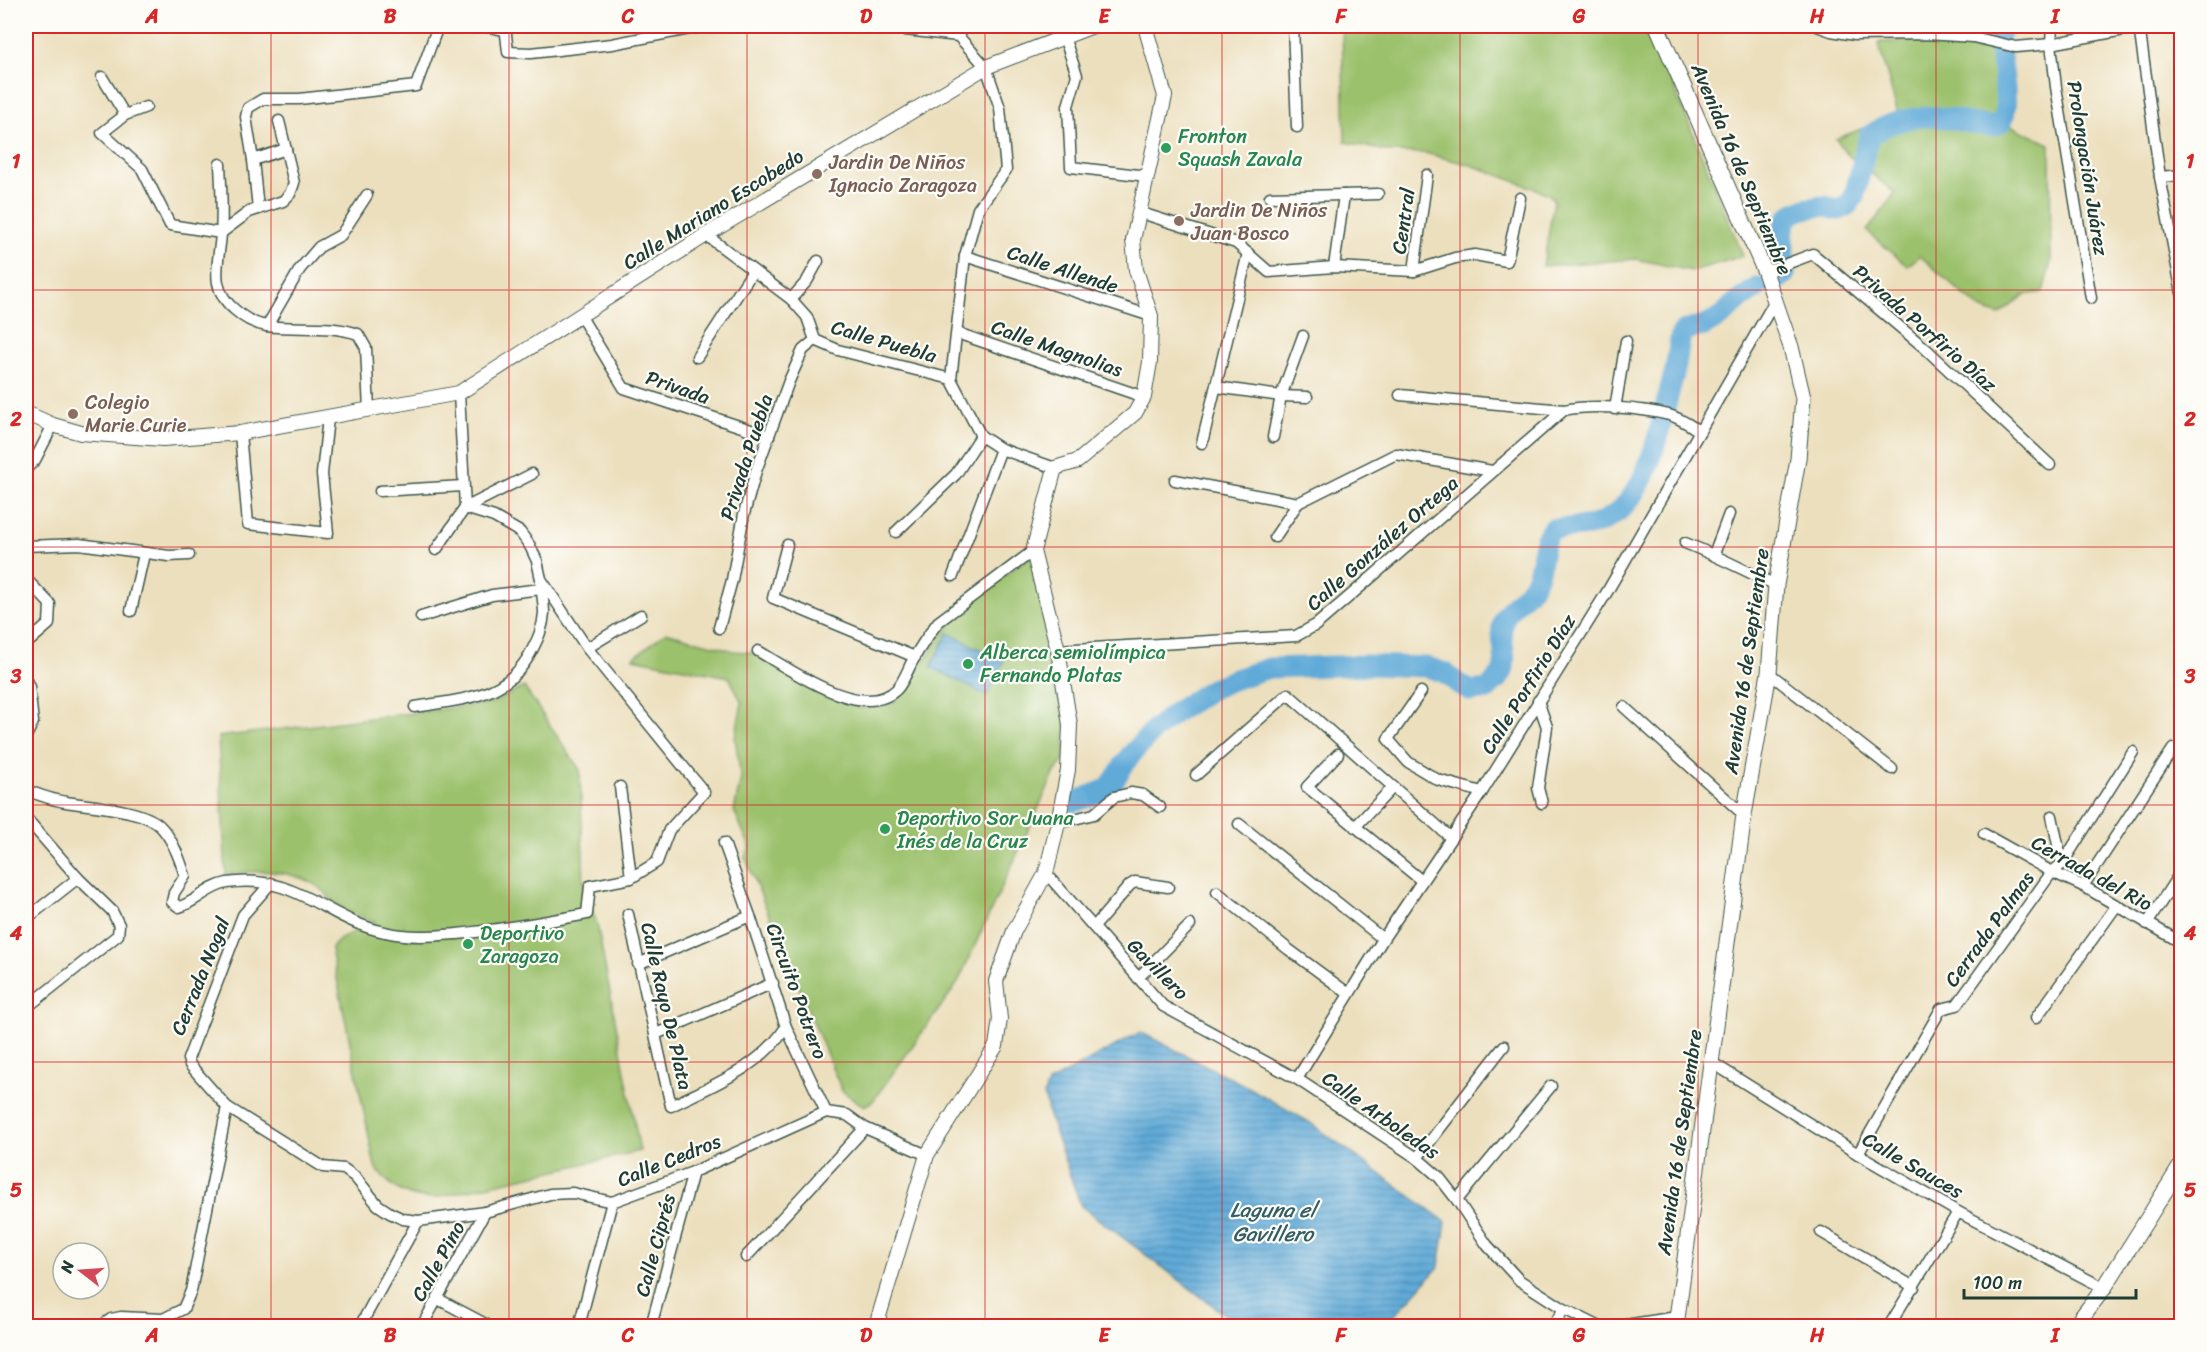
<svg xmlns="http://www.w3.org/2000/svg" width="2207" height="1352" viewBox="0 0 2207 1352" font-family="Sriracha,sans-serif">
<defs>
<pattern id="water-rules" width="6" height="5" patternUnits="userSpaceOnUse" patternTransform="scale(1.5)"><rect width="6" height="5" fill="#60aad8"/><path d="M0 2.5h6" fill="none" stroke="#4f8cb0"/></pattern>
</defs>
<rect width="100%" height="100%" fill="#fdfcf7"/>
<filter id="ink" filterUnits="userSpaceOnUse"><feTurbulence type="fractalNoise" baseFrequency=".0167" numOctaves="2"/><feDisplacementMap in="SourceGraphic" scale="12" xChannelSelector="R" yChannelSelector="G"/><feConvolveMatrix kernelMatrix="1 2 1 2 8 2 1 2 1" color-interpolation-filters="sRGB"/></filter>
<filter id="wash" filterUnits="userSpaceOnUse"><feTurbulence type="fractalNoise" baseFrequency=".008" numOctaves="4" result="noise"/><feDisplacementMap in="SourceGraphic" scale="24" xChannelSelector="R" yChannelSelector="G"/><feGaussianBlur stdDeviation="1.35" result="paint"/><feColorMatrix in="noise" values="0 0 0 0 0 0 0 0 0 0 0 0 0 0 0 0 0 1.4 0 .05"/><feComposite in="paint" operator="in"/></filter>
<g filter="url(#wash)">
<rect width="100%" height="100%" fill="#ecdfbd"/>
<g fill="#9bc16c" stroke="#5d7f50" stroke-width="1.5">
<path d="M1342,26H1649L1743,256L1692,271L1636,259L1543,266L1554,201L1549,194L1471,165L1425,153L1390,152L1345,142Z"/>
<path d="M1965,40L2007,50L2009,125L2050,144L2051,262L2043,292L2025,295L1999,315L1978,307L1920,256L1907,266L1867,231L1895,193L1848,155L1836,139L1898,114L1878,42Z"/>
<path d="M1031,555L1066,714L1065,759L1055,772L957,984L873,1101L864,1106L842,1091L745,857L750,847L734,811L741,778L735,738L742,703L729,677L633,658L666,632L734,651L756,653L860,708L894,703L960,610Z"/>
<path d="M524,687L580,770L584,889L597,924L640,1151L434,1198C407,1199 391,1188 375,1167L331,949C343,932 358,933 375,921C360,917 344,912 333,902C330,899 327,894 324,891C297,869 258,869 226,875L218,737L491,703Z"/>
</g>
<g fill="url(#water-rules)" stroke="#407486" stroke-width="1.5">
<path d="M948,633L1004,661L987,696L931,667Z"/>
<path d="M1140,1032L1246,1086L1309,1122L1446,1222L1439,1267L1385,1326H1240L1081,1206L1049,1116L1044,1094L1048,1083Z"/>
</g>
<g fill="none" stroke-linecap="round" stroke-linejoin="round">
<g stroke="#60aad8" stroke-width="21">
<path d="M2000,26V34"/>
<path d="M1784,256C1785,232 1777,216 1805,209C1811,208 1819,206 1825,206C1830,207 1833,210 1839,210L1848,205L1854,197L1869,136C1887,123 1914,115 1937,117C1955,119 1972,125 1990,126C1995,126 1999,125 2002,121C2010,108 2002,65 2000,49"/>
<path d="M1779,279L1785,274L1784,266"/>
<path d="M1665,408L1675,370L1681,334L1685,330L1704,326L1723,315L1735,303L1758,287"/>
<path d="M1075,802L1109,788L1129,757L1153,731L1177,711L1212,689L1232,680L1269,668L1368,665L1427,667L1445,673L1460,685L1472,691L1488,689C1492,684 1500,678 1503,671C1509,652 1496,635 1505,617C1512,603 1529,595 1535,581C1545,562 1538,547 1552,529C1565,528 1580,528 1593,525C1639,512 1652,457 1663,417"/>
</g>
</g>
</g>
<g filter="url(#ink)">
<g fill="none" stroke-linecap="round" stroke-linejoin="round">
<g stroke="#3e5549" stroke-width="13">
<g id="minor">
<path d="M484,26L505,30"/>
<path d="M505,26L508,52L531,53L612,44L705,26"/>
<path d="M871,26L958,36L986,67L1000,108L1006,170L978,209L965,256L951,379"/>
<path d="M1293,26L1297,127"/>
<path d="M1817,26L1831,31L1855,35L1927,34L1973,37L2016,47L2051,44L2144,26"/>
<path d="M2052,26L2051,44L2056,87L2091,298"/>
<path d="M2139,26L2160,177L2182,293"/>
<path d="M1064,37L1077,75L1068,106L1071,167L1147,176"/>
<path d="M102,77L125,115"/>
<path d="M146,107L125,115L102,133L142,169L170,225L221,233L249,212L283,201L290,194L294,183L279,121"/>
<path d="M253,160L286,149"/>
<path d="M220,164C221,187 223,211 221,234C219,263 208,288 235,310C245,319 254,324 267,326C298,330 329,324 358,334L366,348L369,410"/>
<path d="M2160,177L2182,175"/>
<path d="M1270,197L1378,194"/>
<path d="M258,209L253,160L246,117L248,108L263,99H299L416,86L438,26"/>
<path d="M1138,212L1236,243L1269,272L1334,267L1414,271L1455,258L1475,255L1507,261L1520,198"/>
<path d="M706,235L791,299L807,317L815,340L838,350L951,379L981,436L1001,449L1055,468"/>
<path d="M965,256L1151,316"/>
<path d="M1334,267L1344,195"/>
<path d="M1414,271L1427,175"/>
<path d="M1765,272L1813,254L1926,349L2050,465"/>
<path d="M791,299L807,281L818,261"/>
<path d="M580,315L624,388L769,436"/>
<path d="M267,326L300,269L319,247L341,235L367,195"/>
<path d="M957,333L1144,397"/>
<path d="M697,357L753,271"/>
<path d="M1216,387L1281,396L1307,397"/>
<path d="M1400,395L1564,410"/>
<path d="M1615,409L1626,341"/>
<path d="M240,433L248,524L328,533L322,474L328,418"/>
<path d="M1273,437L1281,396L1303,336"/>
<path d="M1202,443L1248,253"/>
<path d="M26,469L35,460L53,425"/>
<path d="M1175,480L1298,503L1396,454L1492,471"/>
<path d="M380,491L463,486"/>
<path d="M896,532L956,474L981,436"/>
<path d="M1275,537L1298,503"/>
<path d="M1685,543C1716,555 1745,571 1776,585"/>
<path d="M787,545L773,598L915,657"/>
<path d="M26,546L79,544L169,556L189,555"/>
<path d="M436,550L465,508L532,474"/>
<path d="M1714,554L1729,514"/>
<path d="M953,576L1001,449"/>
<path d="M26,579L50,604L49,624L26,644"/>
<path d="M131,611L144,554"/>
<path d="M421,617L492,595L541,589"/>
<path d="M719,628L732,580L744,514L756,471L789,381L803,350L815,340"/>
<path d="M587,648L641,615"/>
<path d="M1058,650L1296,636L1316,625L1351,595L1564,410C1594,404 1640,408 1669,415C1680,418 1690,425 1699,431"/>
<path d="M758,651C790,669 863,723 897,689C904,681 908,669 913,660C920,647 929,634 938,622L1033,551"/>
<path d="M1769,673L1892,769"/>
<path d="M26,680L29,687L33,722L26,736"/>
<path d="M1421,692L1388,739L1408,762L1438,780L1482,792"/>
<path d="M1538,701L1547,727L1538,788L1542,803"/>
<path d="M415,707C461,699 507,699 531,652C538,639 543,628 544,613C544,602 541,591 541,580"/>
<path d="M1624,707L1744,815"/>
<path d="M1338,754L1307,787L1422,881"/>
<path d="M1196,775L1288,694L1451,838"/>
<path d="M620,787L631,878"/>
<path d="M26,790C39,795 52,800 66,802C89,806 143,809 160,826C173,839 180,859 185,876L174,893L172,902L179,907C196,902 207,887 227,883C295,872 326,920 385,932C409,938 432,936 457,934C501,930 544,922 587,914L590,886L631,878L657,862L669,830L704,792L587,648L541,579L537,561L530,546L520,532L494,517L465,508L459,393"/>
<path d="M26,818L78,878L112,911L119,925L118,935L26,1008"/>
<path d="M1058,823L1094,814L1114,797L1131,793L1143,795L1160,807"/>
<path d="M1239,824L1383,939"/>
<path d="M1355,827L1393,787"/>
<path d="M1984,834L2052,872L2083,886L2182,943"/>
<path d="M724,843L750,916L786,1027L826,1112L847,1115L865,1128L927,1155"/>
<path d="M2062,864L2133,752"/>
<path d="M1046,873L1163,1006L1297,1079L1417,1158L1439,1177L1457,1200L1487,1245L1519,1280L1564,1309L1598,1326"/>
<path d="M271,883L243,915L188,1059L190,1065L227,1107L323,1167L344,1169L355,1177L378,1205L390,1213L403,1219L418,1221L485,1212L550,1194L573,1193L612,1202L693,1172L826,1112"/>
<path d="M2083,886L2173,749"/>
<path d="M1217,892L1288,949L1349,994"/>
<path d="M628,914L671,1106C713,1085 760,1068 786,1027"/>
<path d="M26,919L78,878"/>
<path d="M2147,924L2182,870"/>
<path d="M1094,927L1130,885L1135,882L1168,887"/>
<path d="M638,964L750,916"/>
<path d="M1138,978L1190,925"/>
<path d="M2036,1018L2117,905"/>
<path d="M656,1034L773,983"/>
<path d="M1711,1062L1858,1154L1958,1212L2104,1288"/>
<path d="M1297,1079L1383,939L1482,792L1607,592L1776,299"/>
<path d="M1858,1154L1941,1009L1957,1005L2052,872L2062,864L2052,816"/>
<path d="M1417,1158L1504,1046"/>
<path d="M1457,1200L1551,1086"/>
<path d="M1821,1232L1914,1287"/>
<path d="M746,1257L865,1128"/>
<path d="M438,1299L489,1326"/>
<path d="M101,1326L111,1319L121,1317L163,1319L183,1309L191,1291L227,1107"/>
<path d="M360,1326L418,1221"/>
<path d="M422,1326L485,1212"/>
<path d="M579,1326L612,1202"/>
<path d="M651,1326L693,1172"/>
<path d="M1553,1326L1564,1309"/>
<path d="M1619,1326L1677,1317"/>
<path d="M1889,1326L1958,1212"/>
</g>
</g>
<g stroke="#3e5549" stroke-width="16">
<g id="tertiary">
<path d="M26,413L53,425L81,433L163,439L240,433L459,393L706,235L986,67L1093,26"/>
<path d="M876,1326L927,1155L996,1046L1000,1019L996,981L1014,931L1046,873L1058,823L1068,770L1070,725L1058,650L1033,551L1055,468L1078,461L1135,413L1144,397L1150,362L1151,316L1136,270L1133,240L1165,96L1145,26"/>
</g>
</g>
<g stroke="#3e5549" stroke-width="17">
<g id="secondary">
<path d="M1657,26L1765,272L1791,347L1803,398L1798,459L1776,585L1769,673L1744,815L1676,1326"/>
<path d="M2075,1326L2104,1288L2182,1164"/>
</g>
</g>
<use href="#minor" stroke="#fff" stroke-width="10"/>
<use href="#tertiary" stroke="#fff" stroke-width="14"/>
<use href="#secondary" stroke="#fff" stroke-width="15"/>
</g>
</g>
<path fill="none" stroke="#d62828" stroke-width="1.5" stroke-opacity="0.55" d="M271,26V1326M509,26V1326M747,26V1326M985,26V1326M1222,26V1326M1460,26V1326M1698,26V1326M1936,26V1326M26,290H2182M26,547H2182M26,805H2182M26,1062H2182"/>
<g fill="#2e9e5b" stroke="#fdfcf7" stroke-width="2">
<circle cx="1166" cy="148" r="6"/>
<circle cx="968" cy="664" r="6"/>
<circle cx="885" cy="829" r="6"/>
<circle cx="468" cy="944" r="6"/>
</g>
<g fill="#8d6e63" stroke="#fdfcf7" stroke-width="2">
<circle cx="817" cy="174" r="6"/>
<circle cx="1179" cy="221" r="6"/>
<circle cx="73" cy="414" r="6"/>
</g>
<g text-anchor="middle" stroke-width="4.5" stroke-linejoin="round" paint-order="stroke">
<g font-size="20" fill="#27864d" stroke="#fdfcf7" text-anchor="start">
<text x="1178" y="143">Fronton<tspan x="1178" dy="23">Squash Zavala</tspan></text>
<text x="980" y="659">Alberca semiolímpica<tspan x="980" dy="23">Fernando Platas</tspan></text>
<text x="897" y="825">Deportivo Sor Juana<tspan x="897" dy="23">Inés de la Cruz</tspan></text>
<text x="480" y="940">Deportivo<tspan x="480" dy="23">Zaragoza</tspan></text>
</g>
<g font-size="20" fill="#785e54" stroke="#fdfcf7" text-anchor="start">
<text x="829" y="169">Jardin De Niños<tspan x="829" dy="23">Ignacio Zaragoza</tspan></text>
<text x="1191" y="217">Jardin De Niños<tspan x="1191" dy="23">Juan Bosco</tspan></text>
<text x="85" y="409">Colegio<tspan x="85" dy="23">Marie Curie</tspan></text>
</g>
<g font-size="20" fill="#1f3d34" stroke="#fdfcf7">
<text transform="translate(2088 168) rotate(81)" y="7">Prolongación Juárez</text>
<text transform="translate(1742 169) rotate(67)" y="7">Avenida 16 de Septiembre</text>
<text transform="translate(713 209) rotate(-32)" y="7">Calle Mariano Escobedo</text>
<text transform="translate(1403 221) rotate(-82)" y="7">Central</text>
<text transform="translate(1063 269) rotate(18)" y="7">Calle Allende</text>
<text transform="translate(1925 328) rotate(41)" y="7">Privada Porfirio Díaz</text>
<text transform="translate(884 341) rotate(16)" y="7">Calle Puebla</text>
<text transform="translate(1057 348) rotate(19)" y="7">Calle Magnolias</text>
<text transform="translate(678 387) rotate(19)" y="7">Privada</text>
<text transform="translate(746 457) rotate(-72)" y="7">Privada Puebla</text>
<text transform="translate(1382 543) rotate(-41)" y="7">Calle González Ortega</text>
<text transform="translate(1746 661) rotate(-82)" y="7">Avenida 16 de Septiembre</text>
<text transform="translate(1528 684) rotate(-58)" y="7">Calle Porfirio Díaz</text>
<text transform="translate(2092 873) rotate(29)" y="7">Cerrada del Rio</text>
<text transform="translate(1989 929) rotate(-54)" y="7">Cerrada Palmas</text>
<text transform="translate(1158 969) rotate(45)" y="7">Gavillero</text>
<text transform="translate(200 976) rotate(-68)" y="7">Cerrada Nogal</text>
<text transform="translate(797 991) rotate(70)" y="7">Circuito Potrero</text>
<text transform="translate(667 1006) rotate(77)" y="7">Calle Rayo De Plata</text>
<text transform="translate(1381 1115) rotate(35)" y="7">Calle Arboledas</text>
<text transform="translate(1679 1142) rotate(-82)" y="7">Avenida 16 de Septiembre</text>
<text transform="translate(669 1160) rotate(-22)" y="7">Calle Cedros</text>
<text transform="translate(1913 1165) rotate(30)" y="7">Calle Sauces</text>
<text transform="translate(655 1245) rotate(-75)" y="7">Calle Ciprés</text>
<text transform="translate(438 1261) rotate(-61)" y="7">Calle Pino</text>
</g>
<g font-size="21" font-style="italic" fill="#325e65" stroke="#fdfcf7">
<text x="1273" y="1217">Laguna el<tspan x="1273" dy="24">Gavillero</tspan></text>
</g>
</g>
<rect width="2207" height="1352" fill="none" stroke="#fdfcf7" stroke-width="66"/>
<g transform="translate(81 1271) rotate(287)"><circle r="28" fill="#fdfcf7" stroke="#a4b0a9" stroke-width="1.5"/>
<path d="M0-4.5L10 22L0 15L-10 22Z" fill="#d1495b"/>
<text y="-9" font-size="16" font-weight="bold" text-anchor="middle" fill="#1f3d34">N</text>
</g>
<path d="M1964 1289v9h172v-9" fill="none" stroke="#1f3d34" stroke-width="3"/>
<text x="1973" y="1289" font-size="18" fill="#1f3d34" stroke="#fdfcf7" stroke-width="4.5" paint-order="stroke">100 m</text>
<rect x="33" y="33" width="2141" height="1286" fill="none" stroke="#d62828" stroke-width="2"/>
<g font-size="20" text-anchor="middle" font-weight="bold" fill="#d62828">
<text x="152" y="23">A</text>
<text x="390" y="23">B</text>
<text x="628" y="23">C</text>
<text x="866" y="23">D</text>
<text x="1104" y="23">E</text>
<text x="1341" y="23">F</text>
<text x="1579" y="23">G</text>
<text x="1817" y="23">H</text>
<text x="2055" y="23">I</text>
<text x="16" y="168">1</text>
<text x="2190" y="168">1</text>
<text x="16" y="426">2</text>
<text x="2190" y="426">2</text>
<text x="16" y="683">3</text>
<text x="2190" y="683">3</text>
<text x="16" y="940">4</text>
<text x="2190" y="940">4</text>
<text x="16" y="1197">5</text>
<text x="2190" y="1197">5</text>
<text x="152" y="1342">A</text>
<text x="390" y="1342">B</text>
<text x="628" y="1342">C</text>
<text x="866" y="1342">D</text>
<text x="1104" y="1342">E</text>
<text x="1341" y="1342">F</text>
<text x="1579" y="1342">G</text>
<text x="1817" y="1342">H</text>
<text x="2055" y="1342">I</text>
</g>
</svg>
